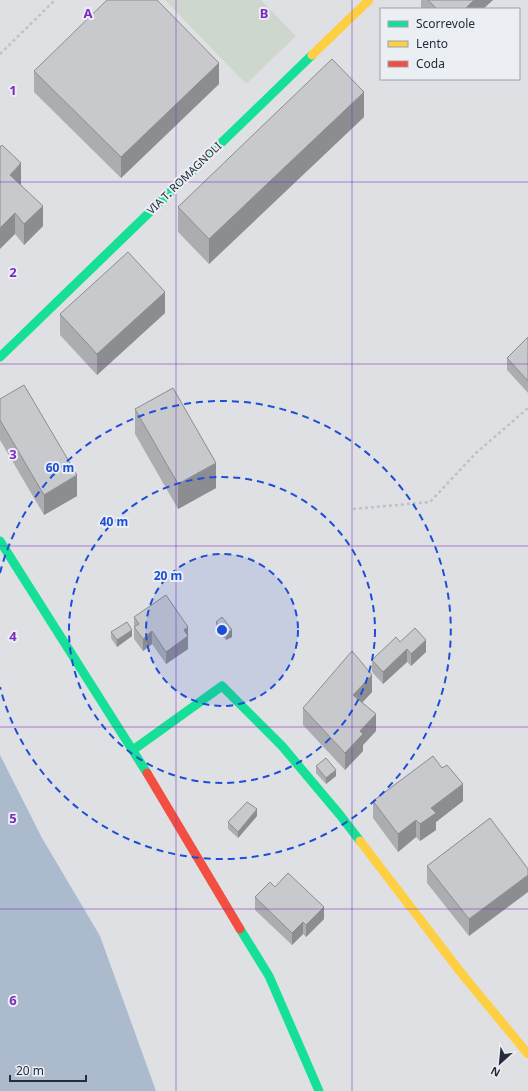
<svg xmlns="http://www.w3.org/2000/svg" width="528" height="1091" viewBox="0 0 528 1091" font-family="'Noto Sans',sans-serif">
<rect width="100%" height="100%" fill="#dee0e3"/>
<path fill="#ced7ce" d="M165,0H261L296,36L246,84Z"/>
<path fill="#acbace" d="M0,755L42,838L100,936L156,1091H0Z"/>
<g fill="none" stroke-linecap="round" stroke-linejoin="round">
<g stroke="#c0c1c6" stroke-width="2.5" stroke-dasharray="3 3" stroke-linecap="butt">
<path d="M0,54L55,0"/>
<path d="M353,509L430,502L476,453L528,408"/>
</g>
<g stroke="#16e098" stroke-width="9">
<path d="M0,357L312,55"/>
<path d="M0,541L147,773"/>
<path d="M133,750L222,686L282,746L340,815L360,841"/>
<path d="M240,929L269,976L319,1091"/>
</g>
<g stroke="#ffcf43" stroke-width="9">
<path d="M312,55L369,0"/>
<path d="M360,841L462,974L528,1054"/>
</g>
<path stroke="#f24e42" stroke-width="9" d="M147,773L240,929"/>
</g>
<g fill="#acadb0">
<path d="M421,0H493L483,9H421Z"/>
<path d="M34,71L219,84L121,178L34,92Z"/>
<path d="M364,117L209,264L178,232V207Z"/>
<path d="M0,147L21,184V185L43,226L24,245L15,234Z"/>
<path d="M165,313L97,375L60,335V314Z"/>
<path d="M528,337V393L507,370V358Z"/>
<path d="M0,399L77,496L44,515L0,440Z"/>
<path d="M135,409L216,488L178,509L135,434Z"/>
<path d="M134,617L188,627V649L166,664L152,644L143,651L134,639Z"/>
<path d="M216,622L232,637L226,640L216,629Z"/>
<path d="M111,632L132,636L117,647L111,638Z"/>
<path d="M400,642L426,652L411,666L407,662L383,684L372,672V660Z"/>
<path d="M372,692L362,703L376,731L363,745V751L345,770L303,725V708Z"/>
<path d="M316,766L336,776L326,784L316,773Z"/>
<path d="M373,801H463L436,822V830L420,841L416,837L398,852L373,818Z"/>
<path d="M257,816L238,838L228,829V822Z"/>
<path d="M490,818L469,936L427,883V866Z"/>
<path d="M275,887L324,919L306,937L303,934L292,945L255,910V897Z"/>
</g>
<g fill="#8c8d90">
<path d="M474,0H493L483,9H465Z"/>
<path d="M219,63V84L121,178V157Z"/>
<path d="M364,92V117L209,264V239Z"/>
<path d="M21,163V184L10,196V175Z"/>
<path d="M43,206V226L24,245V224Z"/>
<path d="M15,213V234L0,249V228Z"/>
<path d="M165,292V313L97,375V354Z"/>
<path d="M216,463V488L178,509V484Z"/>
<path d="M77,475V496L44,515V495Z"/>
<path d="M188,627V649L166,664V652L184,630Z"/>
<path d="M132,630V636L117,647V640Z"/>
<path d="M232,630V637L226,640V634Z"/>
<path d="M152,631V644L143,651V639Z"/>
<path d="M426,640V652L411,666V654Z"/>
<path d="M407,649V662L383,684V672Z"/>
<path d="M372,675V692L353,712V695Z"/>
<path d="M376,714V731L363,745V751L345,770V753L360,731Z"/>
<path d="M336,770V776L326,784V778Z"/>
<path d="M463,784V801L436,822V830L420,841V824L431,808Z"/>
<path d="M257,809V816L238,838V832Z"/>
<path d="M416,820V837L398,852V834Z"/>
<path d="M528,875V892L469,936V919Z"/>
<path d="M324,907V919L306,937V925Z"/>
<path d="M303,922V934L292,945V933Z"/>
</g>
<g fill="#c8c9cd" stroke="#8c8d90">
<path d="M107,0H157L219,63L121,157L34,71Z"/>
<path d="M428,0H474L465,9H437Z"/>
<path d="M332,59L364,92L209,239L178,207Z"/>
<path d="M2,145L21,163L10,175L43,206L24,224L15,213L0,228V147Z"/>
<path d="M128,252L165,292L97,354L60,314Z"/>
<path d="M528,337V381L507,358Z"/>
<path d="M24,385L77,475L44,495L0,420V399Z"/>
<path d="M173,388L216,463L178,484L135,409Z"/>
<path d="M166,595L188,627L184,630L188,636L166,652L152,631L143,639L134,627L139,624L134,617Z"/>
<path d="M222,617L232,630L226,634L216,622Z"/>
<path d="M127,622L132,630L117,640L111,632Z"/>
<path d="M415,628L426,640L411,654L407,649L383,672L372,660L396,637L400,642Z"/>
<path d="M352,651L372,675L353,695L376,714L360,731L363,734L345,753L303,708Z"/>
<path d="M433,756L442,768L447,765L463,784L431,808L436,813L420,824L416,820L398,834L373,801Z"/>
<path d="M326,758L336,770L326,778L316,766Z"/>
<path d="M247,802L257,809L238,832L228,822Z"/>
<path d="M490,818L528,869V875L469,919L427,866Z"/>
<path d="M288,873L324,907L306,925L303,922L292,933L255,897L270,882L275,887Z"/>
</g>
<path fill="none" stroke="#7b2cbf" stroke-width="1" stroke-opacity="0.55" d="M176,0V1091M352,0V1091M0,182H528M0,364H528M0,546H528M0,727H528M0,909H528"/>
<circle cx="222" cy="630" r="76" fill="#1d4ed8" fill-opacity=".12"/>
<g fill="none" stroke="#1d4ed8" stroke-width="2" stroke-dasharray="7 5">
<circle cx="222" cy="630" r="76"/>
<circle cx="222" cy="630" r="153"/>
<path d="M0 573A229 229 0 1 1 0 687"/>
</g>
<g text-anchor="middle" stroke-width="4" stroke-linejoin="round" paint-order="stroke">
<g font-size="11" fill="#262c3b" stroke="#ebeef3">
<text transform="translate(184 178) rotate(-44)" y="4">VIA T. ROMAGNOLI</text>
</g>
</g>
<g font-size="13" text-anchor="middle" font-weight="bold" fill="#7b2cbf" stroke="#ebeef3" stroke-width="4" stroke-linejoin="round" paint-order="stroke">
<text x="88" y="18">A</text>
<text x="264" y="18">B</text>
<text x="13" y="95">1</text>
<text x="13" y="277">2</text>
<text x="13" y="459">3</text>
<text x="13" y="641">4</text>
<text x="13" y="823">5</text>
<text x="13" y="1005">6</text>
</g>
<circle cx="222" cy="630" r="6" fill="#1d4ed8" stroke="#ebeef3" stroke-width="2"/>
<g font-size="12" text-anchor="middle" font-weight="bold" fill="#1d4ed8" stroke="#ebeef3" stroke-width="4" stroke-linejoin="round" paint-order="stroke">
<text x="60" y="472">60 m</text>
<text x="114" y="526">40 m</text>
<text x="168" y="580">20 m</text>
</g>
<rect x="380" y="8" width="140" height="72" fill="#ebeef3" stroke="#9ca0a9"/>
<rect x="388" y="21" width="20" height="6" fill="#16e098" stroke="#9ca0a9"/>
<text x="416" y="28" font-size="12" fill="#262c3b">Scorrevole</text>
<rect x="388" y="41" width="20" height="6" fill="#ffcf43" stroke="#9ca0a9"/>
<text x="416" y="48" font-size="12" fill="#262c3b">Lento</text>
<rect x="388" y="61" width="20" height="6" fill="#f24e42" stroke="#9ca0a9"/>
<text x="416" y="68" font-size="12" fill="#262c3b">Coda</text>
<g transform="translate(500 1063) rotate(207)" stroke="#ebeef3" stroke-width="3" paint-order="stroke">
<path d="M0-3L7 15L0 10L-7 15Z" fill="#262c3b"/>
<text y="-6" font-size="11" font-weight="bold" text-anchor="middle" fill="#262c3b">N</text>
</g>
<path d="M10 1075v6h76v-6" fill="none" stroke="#262c3b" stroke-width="2"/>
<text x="16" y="1075" font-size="12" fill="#262c3b" stroke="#ebeef3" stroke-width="3" paint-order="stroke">20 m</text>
</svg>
